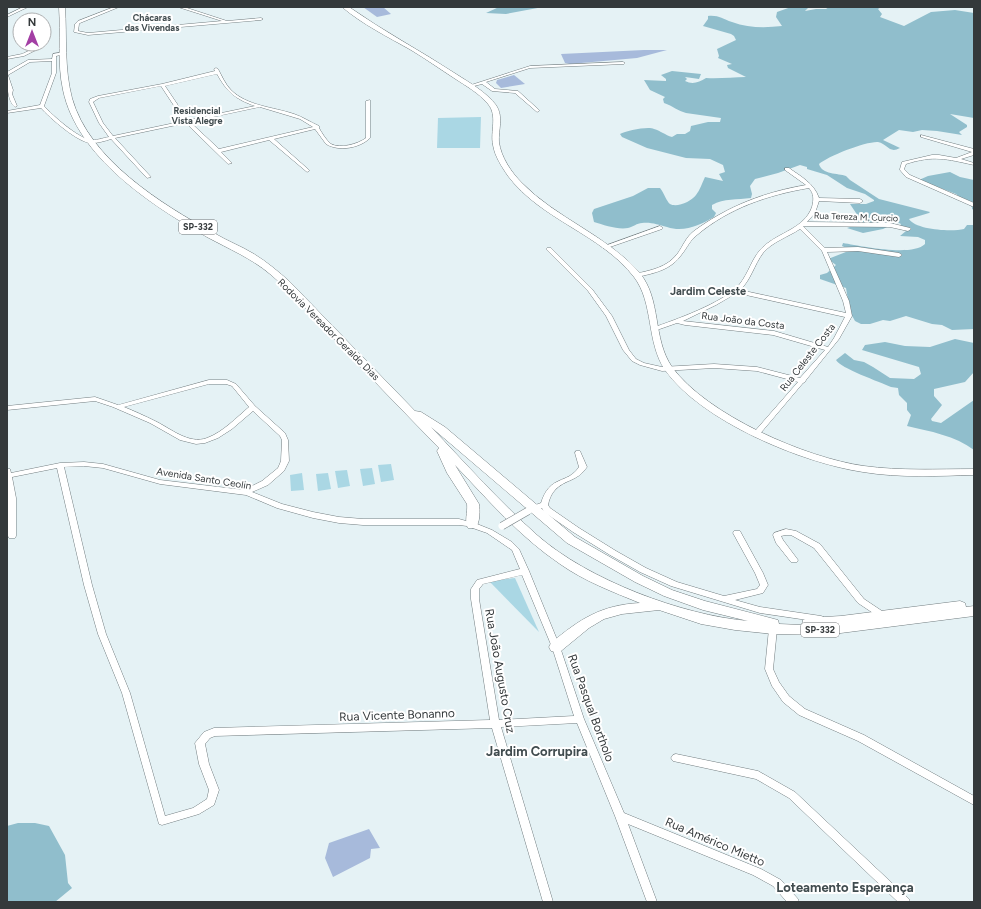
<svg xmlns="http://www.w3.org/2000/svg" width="981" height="909" viewBox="0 0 981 909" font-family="Figtree,sans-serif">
<rect width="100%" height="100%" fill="#e5f2f5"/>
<g fill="#aad7e4">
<path d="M481,117L480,148H437L438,118Z"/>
<path d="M391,464L394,480L381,482L378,465Z"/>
<path d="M372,468L375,484L363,486L360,469Z"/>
<path d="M347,470L350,486L338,488L335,471Z"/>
<path d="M302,473L304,490L291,491L290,475Z"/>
<path d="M328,473L331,489L318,491L316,474Z"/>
<path d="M515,578L539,632L489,581Z"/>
</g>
<g fill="#90becc">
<path d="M499,7H543L506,14L486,13Z"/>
<path d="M791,7H809L805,11L816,9H826L829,7H881L878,9L882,14L880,17L904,26L931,12L955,10L974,13V118L950,114L967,125V127L959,132L962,135L937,131L922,130L913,132L899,130L883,140L900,148C889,154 888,144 878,142C867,141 828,156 819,164C822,175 838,173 846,176L850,180L879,199L930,212L929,213L909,219C916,230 952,232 964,229L967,225H974V329L952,330L942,325L932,324L906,316L890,321L883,320L870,324H861L855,321L850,312L846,288L820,279V275L827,273L836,265L828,259L851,250L842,246L843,243C861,246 912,257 925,244V240L918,237L900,236L906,231L900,226L901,224L897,222L883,229L863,233L847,228L853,226L848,223L855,221L858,219L856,213L850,204H866L874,201V200L865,194L847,188L827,175L807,169V167L800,165L778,173L755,179L750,186L752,194L751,198C737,200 724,198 712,205V209L716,213L714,217C700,225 684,233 667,227C658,225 652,222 642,223C637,223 633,227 628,228C618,230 604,225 594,222L592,213L594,209L633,196L648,188H660C664,193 667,202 670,204C677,208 692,201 696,195C700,190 702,183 705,177L723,181L719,174L725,172L723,165L710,159L686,158L647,148L622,137L620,134C626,131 648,126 654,129C661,131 665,135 672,137L677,134H685L690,131L691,126L708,122H720L721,118L686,113C678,111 673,106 664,103L663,99L665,97L650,90L644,80L666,81V79L661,75L672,71L701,74L699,79L685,77L687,79L685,81C693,85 699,82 706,78C719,79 733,77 746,77L728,68L727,65L732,64L718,58L719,56L717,49L736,40L734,36L731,34L703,26L708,19V16C719,15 722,19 732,22C748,28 765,28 782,26L776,17L777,12Z"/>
<path d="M950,172L960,177L974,180V210L972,209V207L956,194L919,180L928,176Z"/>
<path d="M955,339L974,343V372L965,382L934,389V396L942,405L931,419L932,421L941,423L974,400V450C956,436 929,431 907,426L911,415L907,410V403L899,395L898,388L891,387C880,382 840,368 836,360L845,353L854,360L864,362L873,367L890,378L914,379L921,374L919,367L862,350L865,345L885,342L905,346L930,347Z"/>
<path d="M18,823H35L49,826L65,855L68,883L72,888L55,902H7V826Z"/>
</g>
<g fill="#a7badb">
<path d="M363,7H383L391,14L377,17Z"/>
<path d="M644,50H667L637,58L570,64L565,63L561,54Z"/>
<path d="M514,75L525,84L501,88L496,83L497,80Z"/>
<path d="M369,829L380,848L371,849L370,858L333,877L325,858L329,843Z"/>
</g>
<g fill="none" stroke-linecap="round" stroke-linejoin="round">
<g stroke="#737e81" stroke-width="1">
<g id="street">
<path d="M23,7H28L7,17V15Z"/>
<path d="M114,7H119L80,23L79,24L78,31L88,33L222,21L178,7H184L227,21L261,18L263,19L261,20L88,35L74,32L75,24L78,21Z"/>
<path d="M37,47L40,48L24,56L7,59V57L22,54Z"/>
<path d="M64,52L66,53L65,54L56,56V73L44,106C53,116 77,137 90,140C95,141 103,138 109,137L99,123L89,102L90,99L98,96L162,84L215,71L214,69L216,68L218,69C222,76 225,84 231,90C247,106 273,107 294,114C303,117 310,122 319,126V128C322,133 326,140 331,144C340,149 358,144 366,138V101L370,100V138C360,148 339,152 326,144L315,129L274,139L309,170V171L307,172L269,140L221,152L232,163L228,164L186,123L115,138L151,177L147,178L111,139C105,141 98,143 92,143C79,144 49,117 41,108L7,113V111L40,105L52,73V61L30,62L8,75L13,90L12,94L17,106L15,107C7,101 7,82 7,72L28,60L52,59L53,54ZM217,74C227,92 235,99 255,106L188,120L165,86ZM161,86L184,121L113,136L103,123L93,102L99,98ZM260,107L300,119L313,127L219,149L190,122Z"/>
<path d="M623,62L625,63L624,64L530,68L486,82L495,89L518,91L539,110V111L537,112L515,93L492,91L482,84L470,87L468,86L530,66Z"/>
<path d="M921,135L974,149V155L961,159L974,163V165C946,159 934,155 906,164L904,169L910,175L974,203V207L906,177L900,170V169L902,162L932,155H939L956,158L972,152L921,137Z"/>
<path d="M785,168H789C800,176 814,183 819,198L860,199L863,201L860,203L819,201L815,213L807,222L890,223L910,228L911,229L908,231L890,227L803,226L825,248L858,247L899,253L902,255L899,257L858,251L827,252L849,301L852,316L839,339L806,380L805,382L803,383L759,435H755L754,433L755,431L798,382L757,371L714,368L662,371L640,365L632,361L623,350L606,316L588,291L546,249L547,248H551L592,289L612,316L629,350L636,359L644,363L662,367L714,364L757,367L800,378L825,350L773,335L685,325L677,323L654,331L651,329L652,328C675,320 723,303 739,285C749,273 752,257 763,247C779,232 804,229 812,207C814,199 814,194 809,188C768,195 729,208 697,235C690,240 687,248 682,254C671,270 655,273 637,277L634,275L635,274C651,270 667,268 678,253C683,246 686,237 694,231C728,206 765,192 806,185L785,170ZM800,229L822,251L843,301L846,313L740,290C751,280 754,265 763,253C772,242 788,237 800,229ZM737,293L845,317L834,338L828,347L774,331L683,321L716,305Z"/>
<path d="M660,226L663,228L662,229L607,248H603L602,247Z"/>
<path d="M209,380H227L236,384L255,406L285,433L288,440L289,461L284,471L268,485L252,492L282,504L313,512L339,517L363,519H459L477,524L492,530L512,542L519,549L529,571L560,647L584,719L624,813L761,869L781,880L798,899L799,902H787L773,886L753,875L628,824L657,902H647L615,816L577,723L501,727L553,902H543L492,728L215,736L210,738L205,744L209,764L219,790L214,805L199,814L162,825L159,824L122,693L98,634L84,585L57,468L12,477L16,498V536L15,538H9L8,536L7,469H10L11,473L60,463L84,462L103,464L160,480L244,490L262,481L278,468L281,461L282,440L280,436L253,411L232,429L218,438L205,443L196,444L180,440L150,423L113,407L95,401L7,410V406L95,397L118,405ZM209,384H226L232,386L249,407C236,418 223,432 207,438C189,445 170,428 155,421C145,416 134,411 124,407ZM84,466L103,468L160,484L246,495L277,508L313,518L339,523L363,525H459L467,526L487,533L506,546L512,550L520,569L477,580L471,589V599L490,720L214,728L204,732L195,743L199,764L209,790L207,799L193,808L165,816L130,693L106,634L92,585L64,467ZM522,575L552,647L574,716L499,720L479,599V589L483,584Z"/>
<path d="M576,451H580L587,467C577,482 565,479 555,490C551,494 549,500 548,505L550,508L579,528L616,551L646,568L677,582L724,596L757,589L760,585L755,573L733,533L734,531H740L763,573L768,585L763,593L735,600L760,607L821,616L824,617L825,619L824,621L821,622L760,613L671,586L640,572L610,555L573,532L544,512L542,508L530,513L527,512L526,510L527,508L541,503C550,474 567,485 579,467L575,453Z"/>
<path d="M786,529L796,531L820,544L864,599L885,613L886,615L885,617L882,618L879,617L858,603L814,548L791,535H786L781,536L783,540L798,560L797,562H791L776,543L773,535L774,533Z"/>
<path d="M773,626L776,627L777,629L773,669L779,682L789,696L805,709L864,735L974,796V805L858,741L799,715L783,702L772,686L765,669L769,629L770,627Z"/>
<path d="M676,754L758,771L795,792L909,899L910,902H898L789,798L756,779L673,761L671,758L673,755Z"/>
</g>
</g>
<g stroke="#737e81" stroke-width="1">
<path id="secondary" d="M342,7H349C383,31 421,51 456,74C470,83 486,92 496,105C504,117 498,130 499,142C501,157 511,172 522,183C556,218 606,235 639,272C662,299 652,338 672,367C707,415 806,458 864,466C900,471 938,469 974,469V475C937,476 899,478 863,472C802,463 701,421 665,370C646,342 654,303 634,277C601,234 541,220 508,176C502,167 495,157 493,145C490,131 498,116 488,104C479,93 466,86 454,78C440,69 426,59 411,50C388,37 362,24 342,7Z"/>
</g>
<g stroke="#737e81" stroke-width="1">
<path id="primary" d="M59,7H65C67,37 64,68 72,98C89,159 161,204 214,233C227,241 241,246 254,254C267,262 279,272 290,282L415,411L421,412L445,427L575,537L643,576L672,590L705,601L778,620L779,624L802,625L803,620L808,618L841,616L960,601L965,603L966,607L974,606V616L825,635L773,634L735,630L701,624L659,610L622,614L604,619L589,628L561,651L556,652L551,651L549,647L551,643C580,619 601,605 640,603C613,592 584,581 560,564C520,537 488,500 455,465L479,504C480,511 480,521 476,528H468C464,522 468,512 467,504L447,473L437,451L439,448C404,412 369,376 335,340C314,317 294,294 270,274C251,258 229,249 207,237C151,205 77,157 63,90C57,63 61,34 59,7ZM431,427L567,543L635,582L664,596L703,610L748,621C682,615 588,580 537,535C500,502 466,464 431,427Z"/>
</g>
<use href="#street" fill="#fff" fill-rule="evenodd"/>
<use href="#secondary" fill="#fff" fill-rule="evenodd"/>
<use href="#primary" fill="#fff" fill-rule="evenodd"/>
<g stroke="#737e81" stroke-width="8" stroke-linecap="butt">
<path id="street-bridge" d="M502,526L528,511"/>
</g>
<use href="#street-bridge" stroke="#fff" stroke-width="7"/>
</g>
<g text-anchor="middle" stroke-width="4" stroke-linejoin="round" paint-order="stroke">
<g font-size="9" font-weight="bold" fill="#414c4f" stroke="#fff">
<text x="152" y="21">Chácaras<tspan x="152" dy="10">das Vivendas</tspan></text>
<text x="197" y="114">Residencial<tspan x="197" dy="10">Vista Alegre</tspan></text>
</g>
<g font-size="9" fill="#34393b" stroke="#fff">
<text transform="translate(856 217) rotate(2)" y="3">Rua Tereza M. Curcio</text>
</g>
<g fill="#fff" stroke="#717476" stroke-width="1">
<rect x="179" y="220" width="38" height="14" rx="3"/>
<rect x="801" y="623" width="38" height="14" rx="3"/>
</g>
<g font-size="9" font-weight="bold" fill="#34393b">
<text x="198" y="230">SP-332</text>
<text x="820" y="633">SP-332</text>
</g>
<g font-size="10" fill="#34393b" stroke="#fff">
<text transform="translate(743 320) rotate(7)" y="4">Rua João da Costa</text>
<text transform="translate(329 329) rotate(45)" y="4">Rodovia Vereador Geraldo Dias</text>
<text transform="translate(807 357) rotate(-52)" y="4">Rua Celeste Costa</text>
<text transform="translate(204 478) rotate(9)" y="4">Avenida Santo Ceolin</text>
</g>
<g font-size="11" font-weight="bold" fill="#414c4f" stroke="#fff">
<text x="708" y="295">Jardim Celeste</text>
</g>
<g font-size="12" fill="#34393b" stroke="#fff">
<text transform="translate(500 671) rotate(80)" y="4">Rua João Augusto Cruz</text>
<text transform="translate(591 708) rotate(70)" y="4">Rua Pasqual Bortholo</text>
<text transform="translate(397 715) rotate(-2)" y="4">Rua Vicente Bonanno</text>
<text transform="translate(715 842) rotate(23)" y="4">Rua Américo Mietto</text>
</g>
<g font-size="13" font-weight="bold" fill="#414c4f" stroke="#fff">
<text x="537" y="756">Jardim Corrupira</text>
<text x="845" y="892">Loteamento Esperança</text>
</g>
</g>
<rect width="981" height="909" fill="none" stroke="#34393b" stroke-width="16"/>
<g transform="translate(32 32)"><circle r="19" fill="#ffffff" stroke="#aeb0b1"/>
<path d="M0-3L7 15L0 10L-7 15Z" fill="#a33fa4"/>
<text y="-6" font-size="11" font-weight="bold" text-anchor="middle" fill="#34393b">N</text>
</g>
</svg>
